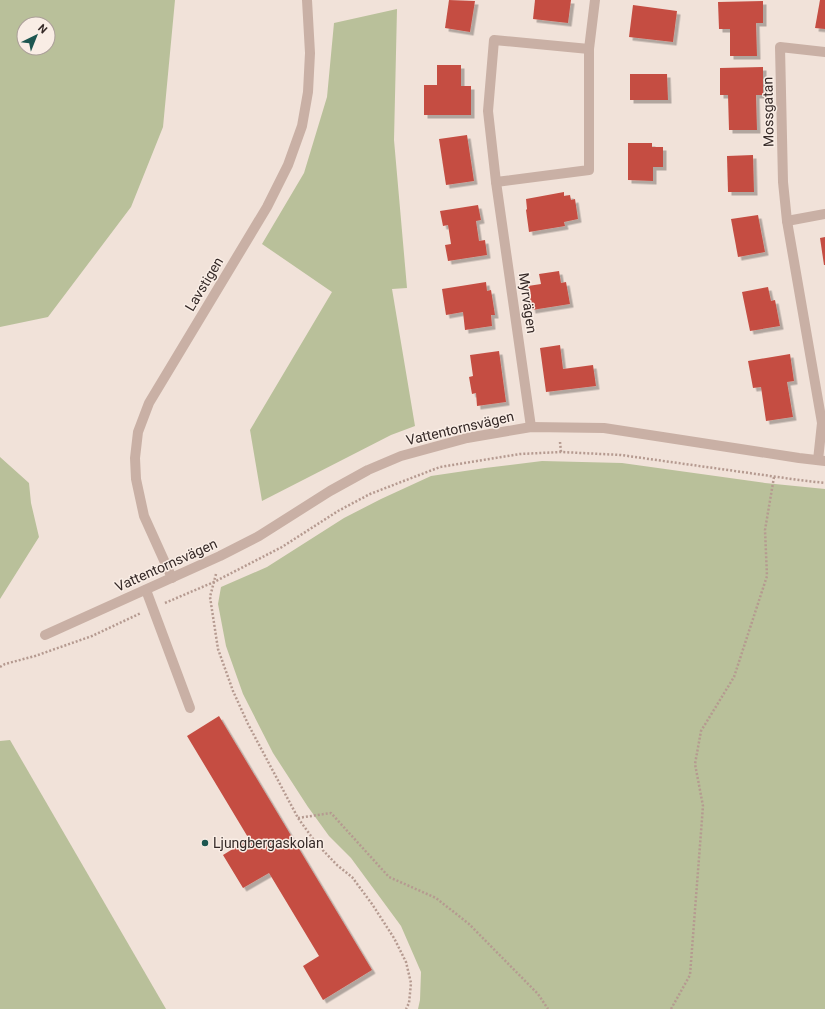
<svg xmlns="http://www.w3.org/2000/svg" width="825" height="1009" viewBox="0 0 825 1009" font-family="Roboto,sans-serif">
<defs>
<filter id="shadow"><feDropShadow dx="3.5" dy="3.5" stdDeviation="0" flood-color="#0004"/></filter>
</defs>
<rect width="100%" height="100%" fill="#f1e2d9"/>
<g fill="#b9c09a" fill-rule="evenodd">
<path d="M0,0H175L163,127L131,207L48,317L0,327ZM24,24H48V48H24Z"/>
<path d="M397,9L394,140L407,288L392,289L415,426L391,435L262,501L250,430L332,292L262,244L304,173L327,97L334,23Z"/>
<path d="M0,457L29,483L31,503L39,537L0,599Z"/>
<path d="M542,461L622,463L765,483L825,489V1009H418L420,1000L421,972L401,926L351,858L329,836L308,807L273,753L243,694L226,646L218,604L221,587L267,567L344,518L381,499L431,476L485,468Z"/>
<path d="M10,740L166,1009H0V741Z"/>
</g>
<g fill="#c54e43" filter="url(#shadow)">
<path d="M449,0L475,1L470,32L445,28Z"/>
<path d="M535,0H571L568,23L533,19Z"/>
<path d="M820,0H825V29L815,28Z"/>
<path d="M763,1V23H756L757,56H730V29H719L718,2Z"/>
<path d="M633,5L677,11L673,42L629,37Z"/>
<path d="M437,65H461V86H471V115H424V85H437Z"/>
<path d="M763,67V95H756L757,130H729L728,95H720V68Z"/>
<path d="M630,74H667L668,100H630Z"/>
<path d="M467,135L474,181L446,185L439,139Z"/>
<path d="M628,143H652V147H663V167H653V181L628,180Z"/>
<path d="M753,155L754,192H728L727,156Z"/>
<path d="M564,192V196L570,195L571,200L575,199L578,219L564,222L565,226L529,232L526,210L527,209L526,199Z"/>
<path d="M478,205L481,220L476,221L479,241L485,240L487,255L448,261L445,245L451,244L448,225L443,226L440,211Z"/>
<path d="M758,215L765,252L738,257L731,219Z"/>
<path d="M825,237V265H824L820,238Z"/>
<path d="M559,271L561,283L566,282L570,304L532,310L528,286L541,284L539,274Z"/>
<path d="M486,282L487,291L491,290L495,315H491L492,326L465,330L463,312L446,315L442,289Z"/>
<path d="M768,287L771,301L775,300L780,326L750,331L742,292Z"/>
<path d="M560,345L563,369L593,365L596,386L546,392L540,348Z"/>
<path d="M499,351L506,402L477,406L476,393L472,394L469,377L473,376L470,355Z"/>
<path d="M790,354L794,381L787,382L793,417L766,421L761,387L753,388L748,361Z"/>
<path d="M219,716L372,970L323,1000L303,966L319,956L269,873L243,888L223,855L249,839L187,736Z"/>
</g>
<g fill="none" stroke-linecap="round" stroke-linejoin="round">
<g stroke="#b59a90" stroke-width="2.5" stroke-dasharray="2 2" stroke-linecap="butt">
<path d="M560,442L561,452"/>
<path d="M216,574L210,597L218,649L233,691L248,724L298,818L316,843L337,865L352,877L372,904L394,938L406,962L411,983L409,1003L406,1009"/>
<path d="M165,603L214,582L282,547L338,511L370,494L440,467L520,454L561,452L621,455L799,480L825,483"/>
<path d="M0,667L5,664L35,656L92,636L141,613"/>
<path d="M298,818L331,813L389,877L436,898L469,924L538,994L548,1009"/>
<path d="M671,1009L690,975L703,806L695,764L701,731L734,677L767,576L765,530L774,477"/>
</g>
<g stroke="#c9b0a5" stroke-width="10">
<path d="M496,182L589,170V49L595,0"/>
<path d="M787,221L825,214"/>
<path d="M531,427L496,182L488,111L494,40L589,49"/>
<path d="M818,460L822,423L787,221L783,182L780,47L825,52"/>
<path d="M172,578L144,516L136,479L135,458L138,432L149,403L267,207L288,165L302,126L308,92L310,53L307,0"/>
<path d="M146,590L190,708"/>
<path d="M45,635L220,556L259,536L330,491L368,470L401,456L467,438L531,427L604,428L799,458L825,461"/>
</g>
</g>
<circle fill="#1d5650" stroke="#f9ede5" stroke-width="1.5" cx="205" cy="843" r="4"/>
<g text-anchor="middle" stroke-width="3" stroke-linejoin="round" paint-order="stroke">
<g font-size="14" fill="#352927" stroke="#f9ede5">
<text transform="translate(768 112) rotate(-91)" y="5">Mossgatan</text>
<text transform="translate(204 284) rotate(-59)" y="5">Lavstigen</text>
<text transform="translate(528 303) rotate(82)" y="5">Myrvägen</text>
<text transform="translate(460 428) rotate(-13)" y="5">Vattentornsvägen</text>
<text transform="translate(166 565) rotate(-24)" y="5">Vattentornsvägen</text>
</g>
<g font-size="14" fill="#352927" stroke="#f9ede5" text-anchor="start">
<text x="213" y="848">Ljungbergaskolan</text>
</g>
</g>
<g transform="translate(36 36) rotate(43)"><circle r="19" fill="#f9ede5" stroke="#ab9f99"/>
<path d="M0-3L7 15L0 10L-7 15Z" fill="#1d5650"/>
<text y="-6" font-size="11" font-weight="bold" text-anchor="middle" fill="#352927">N</text>
</g>
</svg>
